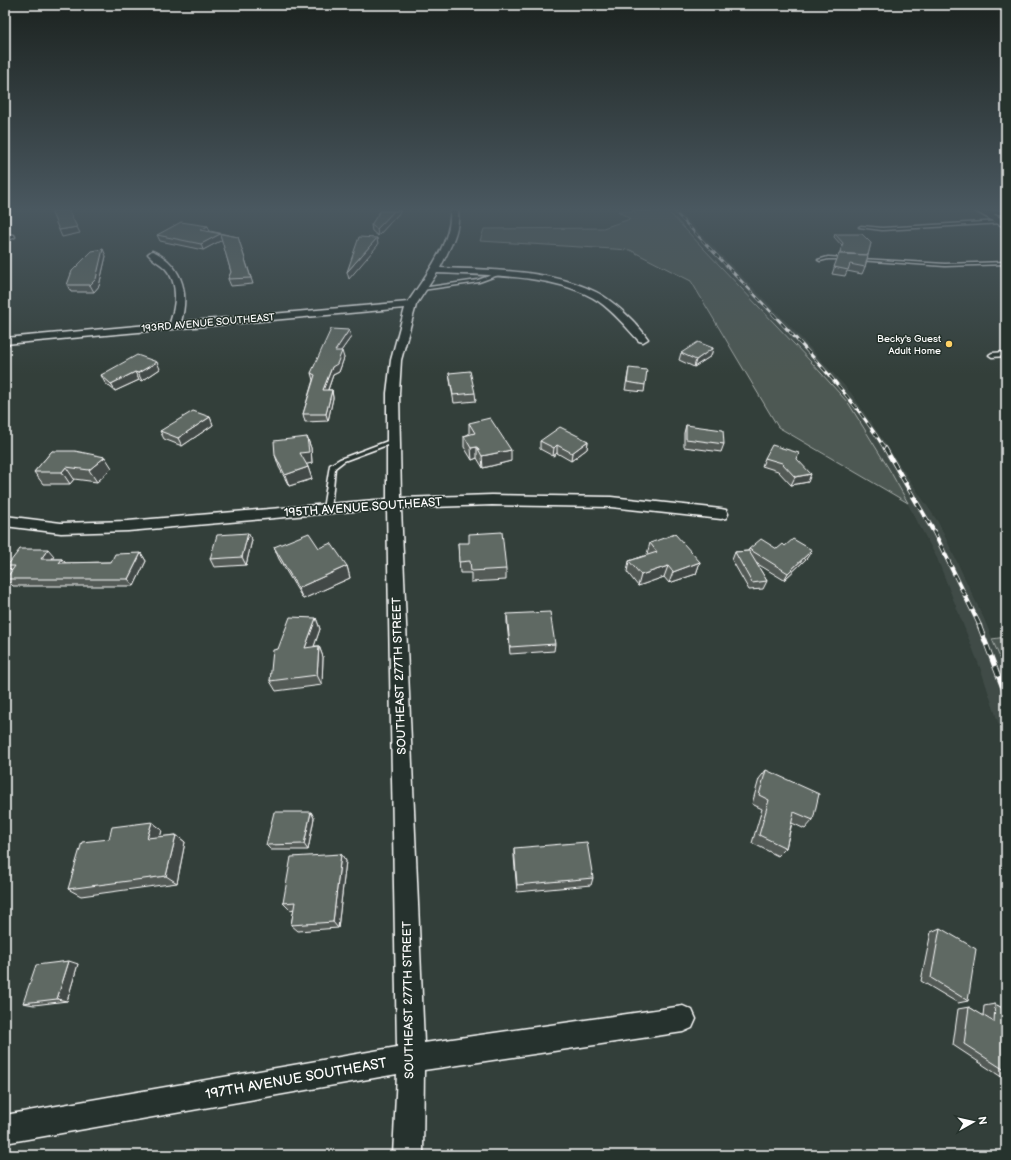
<svg xmlns="http://www.w3.org/2000/svg" width="1011" height="1160" viewBox="0 0 1011 1160" font-family="'Balsamiq Sans',sans-serif">
<rect width="100%" height="100%" fill="#333f3a"/>
<filter id="ink" filterUnits="userSpaceOnUse"><feTurbulence type="fractalNoise" baseFrequency=".025" numOctaves="2"/><feDisplacementMap in="SourceGraphic" scale="8" xChannelSelector="R" yChannelSelector="G"/><feConvolveMatrix kernelMatrix="1 2 1 2 8 2 1 2 1" color-interpolation-filters="sRGB"/></filter>
<g filter="url(#ink)">
<path fill="#404c47" d="M668,211H679L791,327L851,393L938,522L984,619L1006,672V746L981,670L937,558L889,469L849,405L812,363Z"/>
<g fill="#4d5853" stroke="#a6aca9">
<path d="M618,211H668L812,363L849,404L889,469L908,503L778,427L691,281L630,250L480,241L484,229L603,228L630,219Z"/>
<path d="M1006,637V672L992,639Z"/>
</g>
<g fill="none" stroke-linecap="round" stroke-linejoin="round">
<g stroke="#fff" stroke-width="3">
<g id="service">
<path d="M1001,221L1002,223L882,230L859,227L861,226L882,228Z"/>
<path d="M828,257L945,264L1006,262V264L945,266L844,259H828L820,261L818,260Z"/>
<path d="M497,273L501,274L479,282L422,290L420,289L422,288L478,280Z"/>
<path d="M1006,352V356L992,357L989,355L992,353Z"/>
<path d="M393,439L396,441L395,442L344,461L335,468L331,509L330,511H324L323,509L330,465L340,459Z"/>
</g>
</g>
<g stroke="#fff" stroke-width="3">
<g id="minor">
<path d="M450,211H458C460,232 449,249 440,268C491,270 549,269 596,292C614,301 637,323 648,339L643,342L639,341C626,327 614,312 598,301C558,274 484,275 437,273L416,305L401,360L399,393L401,498L492,495L611,497L721,509L726,510L728,514L726,518L721,519L611,507L492,505L401,508L424,1043L683,1006L692,1010L696,1019L692,1028L683,1032L424,1070L423,1155H393L397,1074L5,1143V1115L397,1047L387,508L128,531L61,533L5,526V516L61,523L128,521L387,499V393L391,360L405,308L5,344V338L170,323C176,305 179,283 165,268C160,263 153,260 148,254L152,251C158,253 163,257 168,261C186,278 187,300 181,322L408,302C424,278 453,241 450,211Z"/>
<path d="M5,234L14,235L15,237L11,239L5,238Z"/>
</g>
</g>
<g stroke="#fff" stroke-width="3">
<path id="tertiary" d="M987,211H1006V214H992Z"/>
</g>
<g stroke="#fff" stroke-width="3">
<path id="primary" d="M975,211H988L1006,221V228Z"/>
</g>
<use href="#service" fill="#26332d" fill-rule="evenodd"/>
<use href="#minor" fill="#26332d" fill-rule="evenodd"/>
<use href="#tertiary" fill="#26332d" fill-rule="evenodd"/>
<use href="#primary" fill="#26332d" fill-rule="evenodd"/>
<g stroke="#fff" stroke-width="2.5">
<path id="rail-far3" d="M674,211L774,315"/>
</g>
<g stroke="#fff" stroke-width="3">
<path id="rail-far2" d="M773,314C812,356 855,400 885,449"/>
</g>
<g stroke="#fff" stroke-width="4.5">
<path id="rail-far1" d="M885,448L934,532L980,626"/>
</g>
<g stroke="#fff" stroke-width="5">
<path id="rail" d="M979,625L1006,696"/>
</g>
<use href="#rail-far3" stroke="#26332d" stroke-width="1.5" stroke-dasharray="5" stroke-linecap="butt"/>
<use href="#rail-far2" stroke="#26332d" stroke-width="2" stroke-dasharray="6" stroke-linecap="butt"/>
<use href="#rail-far1" stroke="#26332d" stroke-width="3" stroke-dasharray="8" stroke-linecap="butt"/>
<use href="#rail" stroke="#26332d" stroke-width="3.5" stroke-dasharray="11" stroke-linecap="butt"/>
</g>
<g fill="#525a56" stroke="#fff">
<path d="M380,211H401L378,236L372,231L371,225Z"/>
<path d="M210,231L238,237L253,284L231,286L228,279L231,272L222,240L203,250L160,241L157,235Z"/>
<path d="M835,234L871,243L865,267L862,274L847,271L845,276L832,274L842,246L834,237Z"/>
<path d="M106,256L99,286L94,292H71L67,285Z"/>
<path d="M349,330L351,337L341,351L344,358L339,372L333,375L328,390H332L333,398L328,421L305,422L303,414L313,380L311,373Z"/>
<path d="M713,348L711,356L694,367L679,360L681,353Z"/>
<path d="M629,368L645,385L644,392L625,390Z"/>
<path d="M160,369L142,381L139,380L115,391L105,383L101,375Z"/>
<path d="M449,373L475,393L476,401L454,403L450,380Z"/>
<path d="M210,417L213,425L182,446L164,439L160,431Z"/>
<path d="M469,423L511,461L483,468L477,458L472,460L464,447V436L469,434Z"/>
<path d="M686,425L724,444L721,452L684,447V433Z"/>
<path d="M307,437L311,448L312,463L306,464L308,467L312,479L289,486L279,467L275,455Z"/>
<path d="M540,441H588L587,449L571,461L557,453L553,456L540,449Z"/>
<path d="M52,451L112,468L97,482L74,479L70,484H43L34,472Z"/>
<path d="M765,458L797,459L808,482L791,485L778,471L762,466Z"/>
<path d="M248,533L252,540L246,565L214,567L210,559Z"/>
<path d="M458,543L506,569V580L471,582V573H460Z"/>
<path d="M650,543L700,562L696,574L669,583L664,577L638,586L627,572L629,561L647,555V554Z"/>
<path d="M274,547L319,548L347,566L350,578L303,599L279,559Z"/>
<path d="M749,549H777L807,558L784,580L756,563L767,581L763,589L749,590L732,560L735,552L748,551Z"/>
<path d="M141,553L146,561L134,586H13L6,579L12,571L7,566L54,556L52,559H62L66,563L111,562Z"/>
<path d="M507,614L555,644L554,651L510,654L507,622Z"/>
<path d="M316,618L320,629L314,646H319L323,657L322,685L276,691L270,681L278,649Z"/>
<path d="M766,770L813,820L805,829L792,823L786,848L778,856L752,843L762,809L752,804L759,779Z"/>
<path d="M311,812L314,818L308,850H271L266,845Z"/>
<path d="M152,822L162,830L160,837L176,835L185,842L177,883L81,896L68,889L109,839Z"/>
<path d="M514,848L593,878L591,885L517,892L514,856Z"/>
<path d="M341,854L346,861L338,928L298,931L291,925L294,909L290,910L283,903Z"/>
<path d="M940,928L968,1001L958,1003L921,981L931,932Z"/>
<path d="M78,964L67,1001L34,1005L23,1003Z"/>
<path d="M995,1004L1006,1010V1077L1003,1078L953,1045L958,1009L969,1007L983,1016L984,1006Z"/>
</g>
<g fill="#424a46" stroke="#fff">
<path d="M394,211H401L378,236L377,229Z"/>
<path d="M208,226L210,232L200,230Z"/>
<path d="M77,227L80,233L62,237L59,230Z"/>
<path d="M220,234L222,240L203,250L201,244Z"/>
<path d="M377,238L378,245L349,279L347,272Z"/>
<path d="M103,249L106,256L99,286L94,292L90,285Z"/>
<path d="M349,330L351,337L336,358L335,351Z"/>
<path d="M713,348L711,356L694,367L696,360Z"/>
<path d="M342,351L344,358L339,372L333,375L325,398L323,390L332,367Z"/>
<path d="M157,362L160,369L142,381L138,373Z"/>
<path d="M135,372L139,380L115,391L111,384Z"/>
<path d="M332,390L333,398L328,421L326,414Z"/>
<path d="M210,417L213,425L182,446L178,438Z"/>
<path d="M307,437L311,448L312,463L303,465L300,453Z"/>
<path d="M588,441L587,449L571,461L572,453Z"/>
<path d="M557,445V453L553,456L554,448Z"/>
<path d="M477,447V458L472,460L471,448Z"/>
<path d="M511,450V461L483,468L482,456Z"/>
<path d="M105,457L112,468L97,482L89,470Z"/>
<path d="M66,467L74,479L70,484L62,472Z"/>
<path d="M308,467L312,479L289,486L285,475Z"/>
<path d="M811,474L808,482L791,485L795,477Z"/>
<path d="M248,533L252,540L246,565L242,557Z"/>
<path d="M48,549L54,556L47,566L41,559Z"/>
<path d="M812,550L807,558L784,580L788,573Z"/>
<path d="M141,553L146,561L134,586L128,579Z"/>
<path d="M62,559L68,566L59,563Z"/>
<path d="M700,562L696,574L669,583L673,572Z"/>
<path d="M347,566L350,578L303,599L298,588Z"/>
<path d="M668,566L664,577L638,586L641,575Z"/>
<path d="M316,618L320,629L310,658L305,648Z"/>
<path d="M319,646L323,657L322,685L317,675Z"/>
<path d="M311,812L314,818L308,850L304,844Z"/>
<path d="M152,822L162,830L158,846L147,838Z"/>
<path d="M176,835L185,842L177,883L166,876Z"/>
<path d="M341,854L346,861L338,928L333,922Z"/>
<path d="M69,961L78,964L67,1001L57,999Z"/>
</g>
<g fill="#5f6964" stroke="#fff">
<path d="M51,211H69L77,227L59,230Z"/>
<path d="M380,211H394L377,229L371,225Z"/>
<path d="M181,222L208,226L200,230L238,237L251,278L228,279L231,272L220,234L201,244L157,235Z"/>
<path d="M835,234H862L871,243L868,255L840,253L843,243Z"/>
<path d="M359,237L377,238L347,272Z"/>
<path d="M103,249L96,279L90,285H67L72,271L92,251Z"/>
<path d="M839,254L868,255L865,267L850,264L848,270L834,267Z"/>
<path d="M331,329L349,330L335,351H342L337,364L332,367L323,390H332L326,414H303L315,375L311,373Z"/>
<path d="M698,342L713,348L696,360L681,353Z"/>
<path d="M137,355L157,362L138,373L135,372L111,384L101,375Z"/>
<path d="M629,368L647,370L645,385L627,382Z"/>
<path d="M470,371L475,393L453,395L449,373Z"/>
<path d="M193,411L210,417L178,438L160,431Z"/>
<path d="M490,418L511,450L482,456L477,447L471,448L464,436L475,433L469,423Z"/>
<path d="M686,425L723,430L724,444L686,439Z"/>
<path d="M560,427L588,441L572,453L557,445L554,448L540,441Z"/>
<path d="M307,437L309,452L300,453L308,467L285,475L275,455L274,441Z"/>
<path d="M772,445L799,453L797,459L811,474L795,477L782,463L765,458Z"/>
<path d="M52,451H75L105,457L89,470L66,467L62,472H34Z"/>
<path d="M502,532L506,569L471,571L470,561L459,562L458,543H469V534Z"/>
<path d="M248,533L242,557L210,559L217,535Z"/>
<path d="M309,533L319,548L331,543L347,566L298,588L274,547Z"/>
<path d="M675,534L700,562L673,572L668,566L641,575L629,561L657,552L650,543Z"/>
<path d="M761,539L777,549L783,544L785,546L793,539L812,550L788,573L749,549Z"/>
<path d="M20,549H48L41,559H62L59,563L111,562L115,554L141,553L128,579H6L15,566H7Z"/>
<path d="M749,551L767,581L752,583L735,552Z"/>
<path d="M550,612L555,644L510,647L507,614Z"/>
<path d="M290,617L316,618L305,648L319,646L317,675L270,681L273,650L278,649Z"/>
<path d="M766,770L819,794L813,820L794,812L786,848L759,835L769,800L759,795Z"/>
<path d="M274,812H311L304,844L266,845Z"/>
<path d="M152,822L147,838L176,835L166,876L68,889L82,842L109,839L112,827Z"/>
<path d="M587,842L593,878L517,885L514,848Z"/>
<path d="M341,854L333,922L291,925L295,902L283,903L291,857Z"/>
<path d="M940,928L976,949L968,1001L931,978Z"/>
<path d="M69,961L57,999L23,1003L36,965Z"/>
<path d="M995,1004L1006,1010V1071L964,1044L969,1007L994,1022Z"/>
</g>
</g>
<linearGradient id="sky" x2="0" y2="1"><stop stop-color="#1c2320"/><stop offset="0.56" stop-color="#4a5860"/><stop offset="1" stop-color="#4a5860" stop-opacity="0"/></linearGradient>
<rect width="1011" height="374" fill="url(#sky)"/>
<circle fill="#ffd166" stroke="#26332d" stroke-width="1.5" cx="949" cy="344" r="4"/>
<g text-anchor="middle" stroke-width="3" stroke-linejoin="round" paint-order="stroke">
<g font-size="10" fill="#fff" stroke="#26332d">
<text transform="translate(208 322) rotate(-5)" y="4">193RD AVENUE SOUTHEAST</text>
</g>
<g font-size="10" fill="#fff" stroke="#26332d" text-anchor="end">
<text x="941" y="342">Becky's Guest<tspan x="941" dy="12">Adult Home</tspan></text>
</g>
<g font-size="12" fill="#fff" stroke="#26332d">
<text transform="translate(363 507) rotate(-4)" y="4">195TH AVENUE SOUTHEAST</text>
<text transform="translate(399 676) rotate(-92)" y="4">SOUTHEAST 277TH STREET</text>
<text transform="translate(408 1000) rotate(-91)" y="4">SOUTHEAST 277TH STREET</text>
</g>
<g font-size="14" fill="#fff" stroke="#26332d">
<text transform="translate(296 1078) rotate(-10)" y="5">197TH AVENUE SOUTHEAST</text>
</g>
</g>
<rect width="1011" height="1160" fill="none" stroke="#26332d" stroke-width="20"/>
<rect x="10" y="10" width="991" height="1140" fill="none" stroke="#fff" stroke-width="1.5" filter="url(#ink)"/>
<g transform="translate(973 1122) rotate(82)" stroke="#26332d" stroke-width="3" paint-order="stroke">
<path d="M0-3L7 15L0 10L-7 15Z" fill="#ffffff"/>
<text y="-6" font-size="11" font-weight="bold" text-anchor="middle" fill="#ffffff">N</text>
</g>
</svg>
